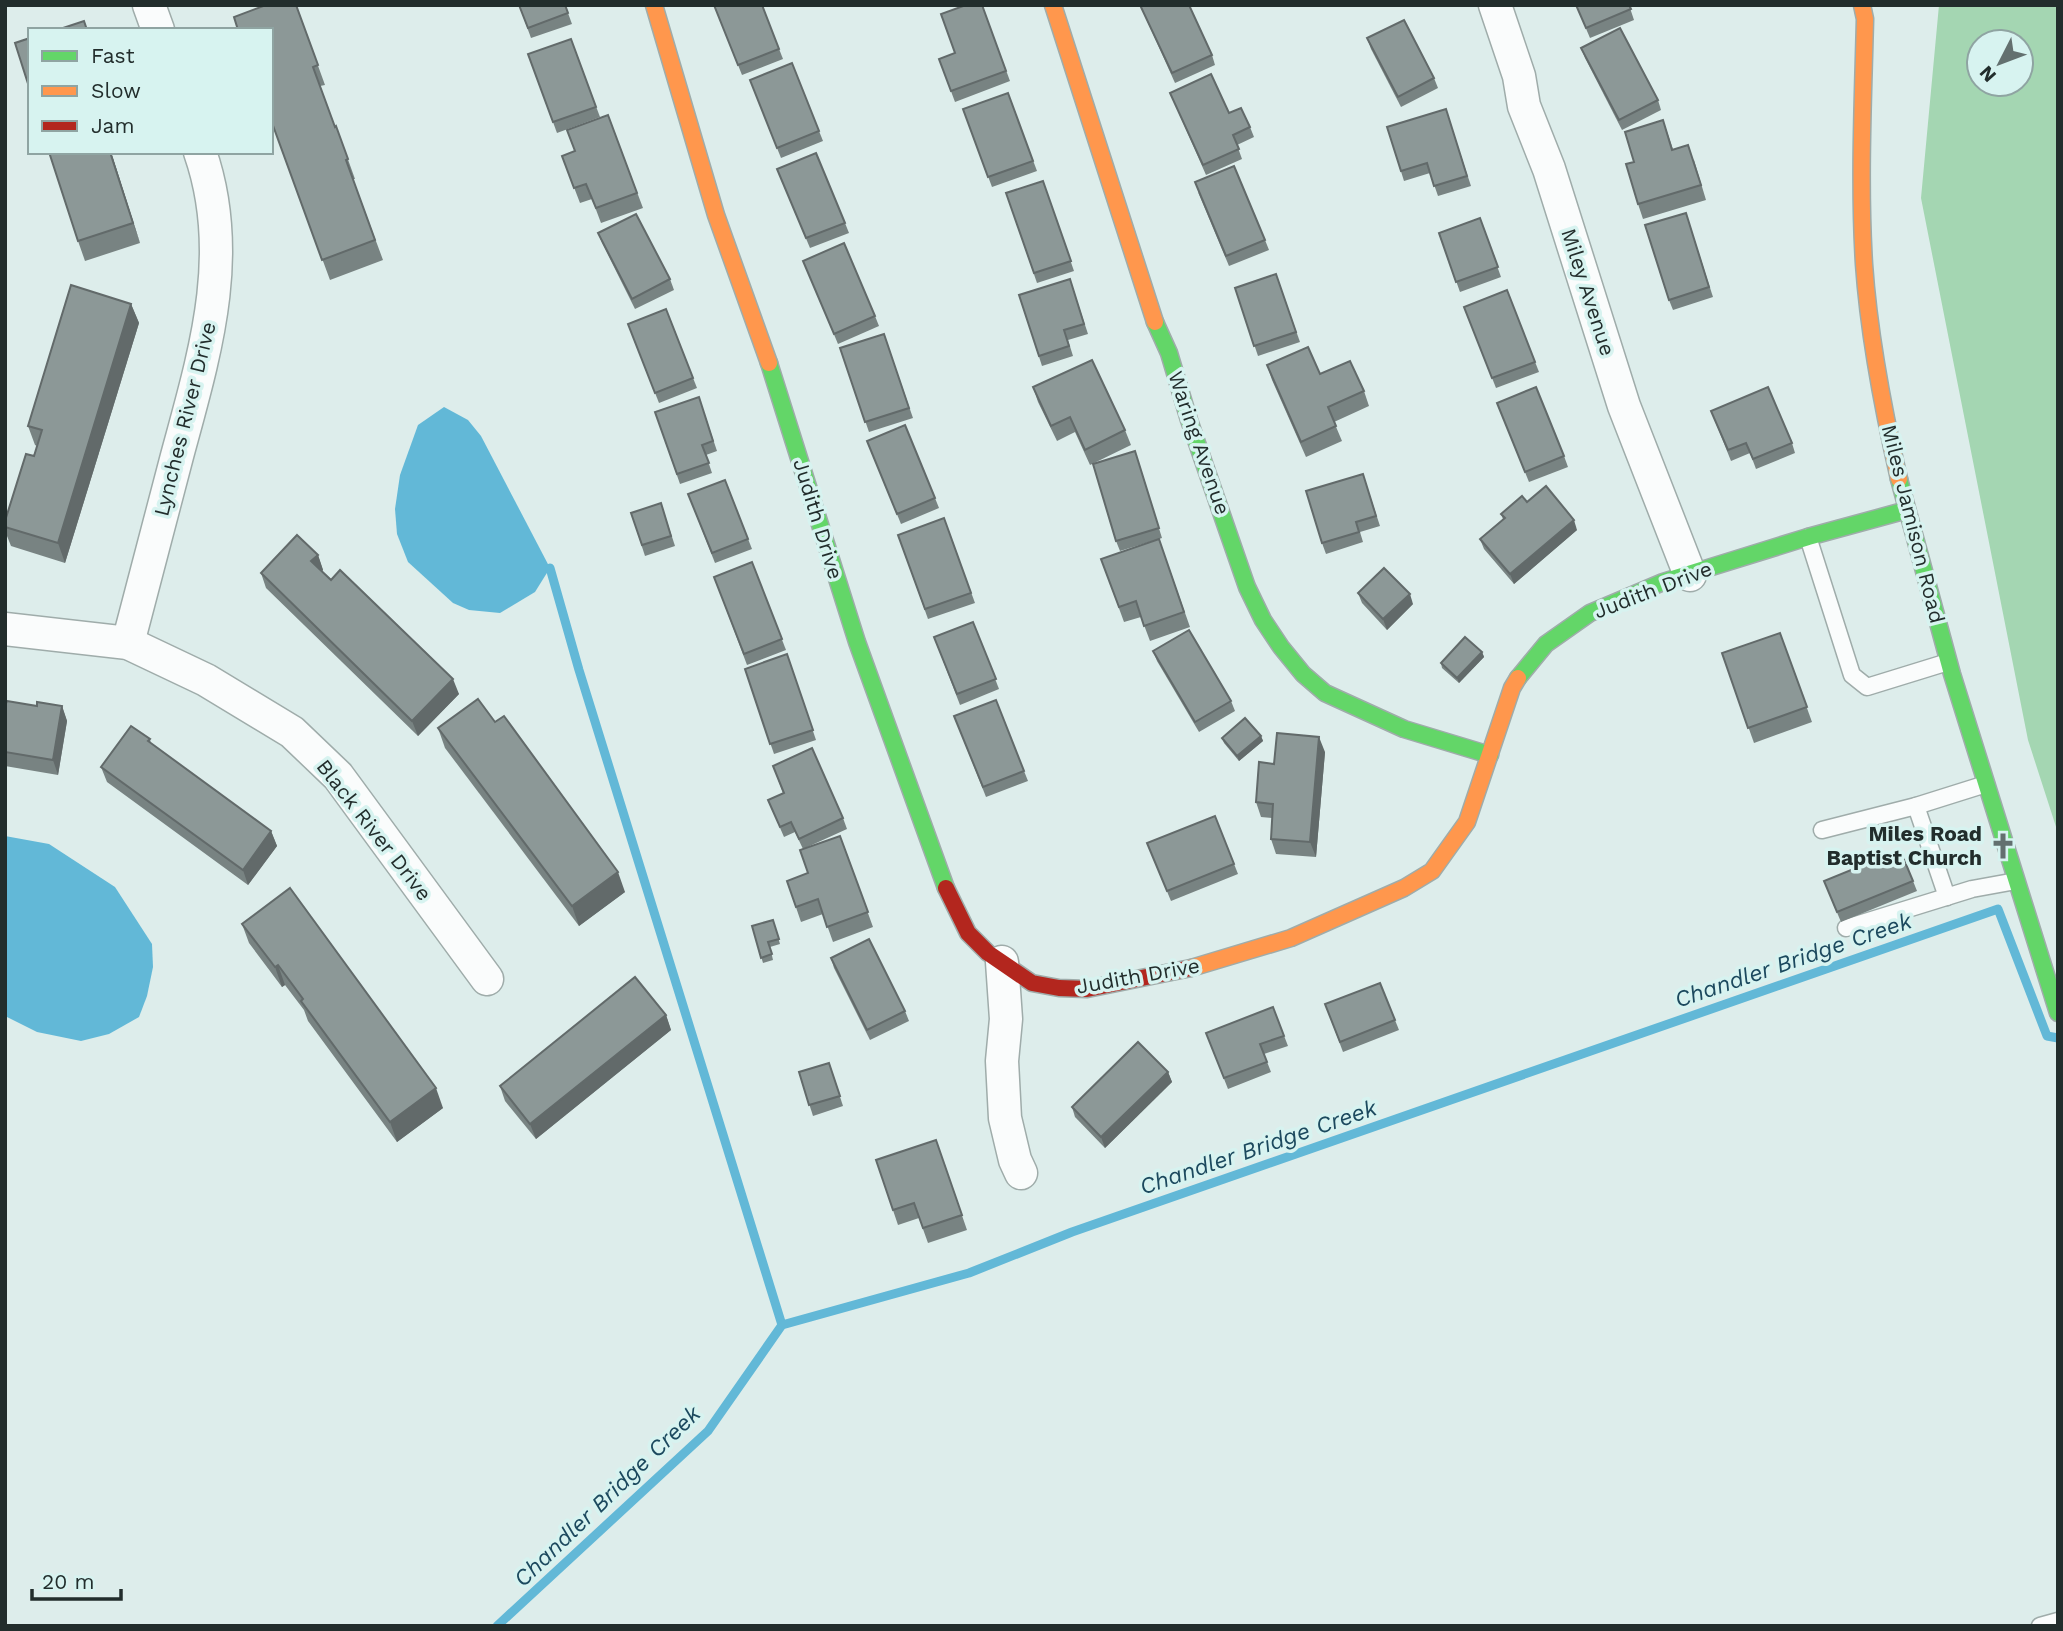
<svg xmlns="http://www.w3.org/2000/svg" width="2063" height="1631" viewBox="0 0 2063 1631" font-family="'Work Sans',sans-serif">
<rect width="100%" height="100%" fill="#ddedeb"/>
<path fill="#a4d6b2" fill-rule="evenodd" d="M1939,5H2058V833L2028,740L1921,198ZM1979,42H2021V84H1979Z"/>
<g fill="#62b8d7">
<path d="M444,407L468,420L481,436L550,568L535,592L500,613L469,610L453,603L408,562L397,534L395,509L400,475L418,425Z"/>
<path d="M5,836L49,844L115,887L152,944L153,967L147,996L139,1017L109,1034L81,1041L37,1032L5,1016Z"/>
</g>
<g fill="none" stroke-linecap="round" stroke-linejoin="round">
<g stroke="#62b8d7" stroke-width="9">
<path d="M550,568L579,670L782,1325"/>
<path d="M497,1626L708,1431L782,1325L969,1273L1072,1232L1998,909L2047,1036L2058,1038"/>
</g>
<g stroke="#9facaa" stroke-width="19">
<g id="lane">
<path d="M1808,537L1852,675L1867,687L1948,662"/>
<path d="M1916,806L1986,784"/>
<path d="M1822,830L1916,806L1947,897"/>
<path d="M1846,928L1972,889L2016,881"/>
<path d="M2040,1626L2058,1621"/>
</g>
</g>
<g stroke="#9facaa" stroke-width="35">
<g id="street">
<path d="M149,5L158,30"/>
<path d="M1495,5L1519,76L1524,106L1549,169L1624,406L1690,575"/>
<path d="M5,629L128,643L206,680L292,732L338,776L487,979"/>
<path d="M128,643C144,581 161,518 177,456C204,356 236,255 200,152"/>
<path d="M1002,962L1006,1019L1002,1061L1005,1118L1015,1160L1021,1173"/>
</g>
</g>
<g stroke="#9facaa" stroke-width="19">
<g id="fast">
<path d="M1155,322L1169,353L1189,420L1247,587L1263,620L1281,647L1303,674L1325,693L1404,729L1490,755"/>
<path d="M769,363L857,642L946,888"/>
<path d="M1899,479L1952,674L2058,1013"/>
<path d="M1518,678L1546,644L1590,613L1663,582L1808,537L1907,510"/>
</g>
</g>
<g stroke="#9facaa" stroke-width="19">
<g id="slow">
<path d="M654,5L716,215L769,363"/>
<path d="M1053,5L1155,322"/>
<path d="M1862,5L1865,19C1863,101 1859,182 1864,264C1869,337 1883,409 1899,479"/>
<path d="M1191,968L1291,938L1404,888L1432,871L1467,822L1512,688L1518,678"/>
</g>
</g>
<g stroke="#9facaa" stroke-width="19">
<path id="jam" d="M946,888L968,933L988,953L1032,983L1059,988L1087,989L1191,968"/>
</g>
<use href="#lane" stroke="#fafcfc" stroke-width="16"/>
<use href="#street" stroke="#fafcfc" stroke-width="32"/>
<use href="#fast" stroke="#63d668" stroke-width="16"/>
<use href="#slow" stroke="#ff974d" stroke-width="16"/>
<use href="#jam" stroke="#b3261e" stroke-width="16"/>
</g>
<g fill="#788382">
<path d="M296,5L325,85L320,86L335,127L336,126L355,179H353L383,260L330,280L271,120Z"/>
<path d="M519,5H565L572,24L531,38Z"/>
<path d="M714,5H762L783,59L742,75Z"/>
<path d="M982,5L1010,81L955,102L939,59L955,53Z"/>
<path d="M1140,5L1212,55L1215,65L1175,83Z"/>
<path d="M1576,5H1629L1634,20L1590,38Z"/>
<path d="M1367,38L1434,78L1438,88L1401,107L1371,49Z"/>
<path d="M571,39L600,117L557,133L528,54Z"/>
<path d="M1581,48L1658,100L1661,110L1622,130L1585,58Z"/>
<path d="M792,63L823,141L781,158L750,80Z"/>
<path d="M1008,93L1037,171L992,187L963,109Z"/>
<path d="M1170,93L1229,113L1250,127L1254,137L1237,145L1242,159L1206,175Z"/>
<path d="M608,115L643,208L601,223L592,199L580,203L562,156L575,151Z"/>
<path d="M1449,119L1471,186L1438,196L1430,173L1404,181L1387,127Z"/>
<path d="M1663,120L1673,149L1694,160L1706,200L1643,219L1638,204L1634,162Z"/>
<path d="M111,152L140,243L85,261L78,241Z"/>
<path d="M781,179L845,223L849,233L810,248Z"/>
<path d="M1043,181L1074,271L1037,283L1006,193Z"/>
<path d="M1198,192L1265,240L1269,250L1229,266Z"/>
<path d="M1686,213L1713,297L1673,310L1669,300Z"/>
<path d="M1480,218L1501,277L1460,292L1439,233Z"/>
<path d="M598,233L670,279L674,290L635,309L602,243Z"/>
<path d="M803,261L875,316L879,326L838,344Z"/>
<path d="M1276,274L1300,342L1258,356L1235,288Z"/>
<path d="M1070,279L1088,334L1068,340L1073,356L1042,366L1019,295Z"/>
<path d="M1507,290L1539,372L1496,388L1464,307Z"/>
<path d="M131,304L139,323L65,563L11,546L5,531V521L34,456L37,446L35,445L28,426Z"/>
<path d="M666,309L697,388L659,403L628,324Z"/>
<path d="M884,334L913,418L869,432L840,348Z"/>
<path d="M1267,365L1320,374L1364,391L1369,406L1334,422L1342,441L1306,457L1272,380Z"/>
<path d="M1033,387L1125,430L1131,445L1090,465L1075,432L1057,441L1038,402Z"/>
<path d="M699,397L717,451L706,455L712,473L680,484L655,412Z"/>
<path d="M1711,411L1792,443L1795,453L1756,469L1750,453L1731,461Z"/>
<path d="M1501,413L1564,456L1568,467L1529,482Z"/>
<path d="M871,451L935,498L939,508L901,524Z"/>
<path d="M1135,451L1162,538L1159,539L1190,627L1150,641L1141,617L1124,622L1101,559L1159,539L1120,551L1116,541Z"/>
<path d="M1363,474L1380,526L1360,532L1363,542L1326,554L1322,543Z"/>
<path d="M725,480L752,549L715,563L688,494Z"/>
<path d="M661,503L675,546L645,556L631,513Z"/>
<path d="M1501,514L1577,530L1514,584L1484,549L1480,539L1503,519Z"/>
<path d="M944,518L975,603L928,619L898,535Z"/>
<path d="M318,555L323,570L322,571L459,694L418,736L266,588L261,573Z"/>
<path d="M752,562L786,650L747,665L714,577Z"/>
<path d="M1358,593L1413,604L1387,630L1362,603Z"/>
<path d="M973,622L999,689L960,705L934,637Z"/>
<path d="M1780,633L1812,722L1754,743L1722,653Z"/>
<path d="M1153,651L1231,701L1235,711L1199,732L1157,661Z"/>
<path d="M1482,652L1484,657L1459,683L1442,668L1441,663Z"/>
<path d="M787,654L816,740L774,754L745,669Z"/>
<path d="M5,706H62L67,721L58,775L5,766Z"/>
<path d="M954,716L1024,771L1028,781L986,797Z"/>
<path d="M438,728L625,892L579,926L445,748Z"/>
<path d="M1261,736L1263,741L1239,761L1224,743L1222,738Z"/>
<path d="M150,739L151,744L271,831L277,846L248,885L107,782L101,767Z"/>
<path d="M1325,752L1316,857L1276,854L1271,839L1272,818L1261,817L1256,802L1274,764Z"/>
<path d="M773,766L843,818L847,829L803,849L795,832L784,837L768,800L783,793Z"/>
<path d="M1215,816L1238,874L1171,901L1151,853Z"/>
<path d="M840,836L873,927L833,942L823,914L801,922L787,881L808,873Z"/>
<path d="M1913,881L1917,891L1841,922L1828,891Z"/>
<path d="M773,920L780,944L770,947L773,960L763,963L752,926Z"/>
<path d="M242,924L443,1108L397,1142L308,1021L304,1010L285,985L282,987L249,943Z"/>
<path d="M831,958L905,1011L909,1021L870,1040L834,968Z"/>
<path d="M1380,983L1399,1030L1343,1052L1325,1004Z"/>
<path d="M1273,1007L1288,1046L1264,1054L1271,1072L1228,1089L1206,1033Z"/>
<path d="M666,1015L671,1030L536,1139L505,1101L500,1086Z"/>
<path d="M829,1063L843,1106L813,1116L799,1072Z"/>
<path d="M1168,1072L1172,1082L1105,1148L1075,1117L1072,1107Z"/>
<path d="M936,1140L967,1230L928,1243L919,1218L898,1225L876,1160Z"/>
</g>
<g fill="#626a6a">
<path d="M110,152H111L140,243L133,223Z"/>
<path d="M131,304L139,323L65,563L58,543Z"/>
<path d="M1574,520L1577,530L1514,584L1510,574Z"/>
<path d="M318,555L323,570L317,576L311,561Z"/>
<path d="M1410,594L1413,604L1387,630L1383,619Z"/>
<path d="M1482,652L1484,657L1459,683L1457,678Z"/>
<path d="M453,679L459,694L418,736L412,721Z"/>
<path d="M62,706L67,721L58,775L53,760Z"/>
<path d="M1261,736L1263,741L1239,761L1237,756Z"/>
<path d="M1319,737L1325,752L1316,857L1310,842Z"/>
<path d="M271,831L277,846L248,885L243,870Z"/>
<path d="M618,872L625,892L579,926L572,906Z"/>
<path d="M278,965L285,985L282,987L275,967Z"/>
<path d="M666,1015L671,1030L536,1139L530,1124Z"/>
<path d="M1168,1072L1172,1082L1105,1148L1101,1137Z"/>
<path d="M436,1088L443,1108L397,1142L390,1122Z"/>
</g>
<g fill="#8c9897" stroke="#626a6a" stroke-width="2">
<path d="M266,5H296L318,65L313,67L335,127L336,126L348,159L346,160L375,240L322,260L271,120V30H238L234,17Z"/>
<path d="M519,5H565L568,13L528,28Z"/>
<path d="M714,5H762L779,49L738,65Z"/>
<path d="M966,5H982L1006,71L951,91L939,59L955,53L941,14Z"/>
<path d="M1140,5H1189L1212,55L1172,73Z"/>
<path d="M1576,5H1629L1631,9L1586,28Z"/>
<path d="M1404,20L1434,78L1398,97L1367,38Z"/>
<path d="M84,21L87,30H57Z"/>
<path d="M1620,28L1658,100L1619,120L1581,48Z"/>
<path d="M30,38V90L15,43Z"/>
<path d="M571,39L596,107L553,122L528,54Z"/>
<path d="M792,63L819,131L777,148L750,80Z"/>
<path d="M1211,74L1229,113L1241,108L1250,127L1233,135L1239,149L1203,165L1170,93Z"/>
<path d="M1008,93L1033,161L988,177L963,109Z"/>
<path d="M1446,109L1467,176L1434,186L1427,163L1401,171L1387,127Z"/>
<path d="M608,115L637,193L596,208L586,184L574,188L562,156L575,151L567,130Z"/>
<path d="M1663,120L1672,150L1688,145L1701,185L1638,204L1626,164L1634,162L1625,132Z"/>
<path d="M49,152H110L133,223L78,241Z"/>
<path d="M816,153L845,223L806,238L777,169Z"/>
<path d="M1234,166L1265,240L1226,256L1195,182Z"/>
<path d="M1043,181L1071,261L1034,273L1006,193Z"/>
<path d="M1686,213L1709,287L1669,300L1645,225Z"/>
<path d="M636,214L670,279L632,299L598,233Z"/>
<path d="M1480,218L1498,267L1456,282L1439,233Z"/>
<path d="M844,243L875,316L834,334L803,261Z"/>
<path d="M1276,274L1296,332L1254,346L1235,288Z"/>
<path d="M1070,279L1084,324L1064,330L1069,346L1039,356L1019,295Z"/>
<path d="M71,285L131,304L58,543L5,527V521L26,454L34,456L42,430L28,426Z"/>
<path d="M1507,290L1535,362L1492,378L1464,307Z"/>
<path d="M666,309L693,378L655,393L628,324Z"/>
<path d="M884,334L909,408L865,422L840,348Z"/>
<path d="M1308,347L1320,374L1350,361L1364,391L1328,407L1336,426L1301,442L1267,365Z"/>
<path d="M1092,360L1125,430L1085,450L1070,417L1051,426L1033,387Z"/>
<path d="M1536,387L1564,456L1525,472L1497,403Z"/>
<path d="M1768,387L1792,443L1753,459L1746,443L1728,450L1711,411Z"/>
<path d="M699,397L713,441L702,445L709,463L677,474L655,412Z"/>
<path d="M905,425L935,498L897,514L867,441Z"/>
<path d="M1135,451L1159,528L1116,541L1093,464Z"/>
<path d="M1363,474L1376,516L1356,522L1359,532L1322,543L1306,491Z"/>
<path d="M725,480L748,539L712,553L688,494Z"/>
<path d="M1546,486L1574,520L1510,574L1480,539L1505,518L1501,514L1522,496L1527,502Z"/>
<path d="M661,503L671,536L642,545L631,513Z"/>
<path d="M944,518L971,593L925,609L898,535Z"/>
<path d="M297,535L318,555L311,561L331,580L340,570L453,679L412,721L261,573Z"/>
<path d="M1159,539L1184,612L1144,626L1136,601L1119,607L1101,559Z"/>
<path d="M752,562L782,639L744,654L714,577Z"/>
<path d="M1384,568L1410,594L1383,619L1358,593Z"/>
<path d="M973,622L996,679L957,694L934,637Z"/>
<path d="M1189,630L1231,701L1195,722L1153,651Z"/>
<path d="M1780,633L1807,707L1748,728L1722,653Z"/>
<path d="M1465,637L1482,652L1457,678L1441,663Z"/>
<path d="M787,654L813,730L770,744L745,669Z"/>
<path d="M478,699L495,722L504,716L618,872L572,906L438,728Z"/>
<path d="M996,700L1024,771L983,787L954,716Z"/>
<path d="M7,701L37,706V702L62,706L53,760L5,752V706Z"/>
<path d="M1245,718L1261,736L1237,756L1222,738Z"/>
<path d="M131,726L150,739L148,741L271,831L243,870L101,767Z"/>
<path d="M1277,733L1319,737L1310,842L1271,839L1273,804L1256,802L1259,762L1274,764Z"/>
<path d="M812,748L843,818L799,839L791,822L780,827L768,800L784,793L773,766Z"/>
<path d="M1215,816L1234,864L1167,891L1147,843Z"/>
<path d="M840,836L868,912L827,927L818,899L796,907L787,881L808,873L800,850Z"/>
<path d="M1900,850L1913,881L1837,912L1824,881Z"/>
<path d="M290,888L436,1088L390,1122L301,1001L303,999L278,965L275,967L242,924Z"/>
<path d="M773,920L779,939L768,942L772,954L761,958L752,926Z"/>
<path d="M869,939L905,1011L867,1030L831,958Z"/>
<path d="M635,977L666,1015L530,1124L500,1086Z"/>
<path d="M1380,983L1395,1020L1340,1042L1325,1004Z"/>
<path d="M1273,1007L1284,1036L1260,1044L1267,1062L1224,1078L1206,1033Z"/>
<path d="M1138,1042L1168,1072L1101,1137L1072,1107Z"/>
<path d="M829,1063L840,1096L809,1105L799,1072Z"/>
<path d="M936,1140L962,1215L923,1228L914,1203L893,1210L876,1160Z"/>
</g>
<defs>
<g id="church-bare" transform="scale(2.1)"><path d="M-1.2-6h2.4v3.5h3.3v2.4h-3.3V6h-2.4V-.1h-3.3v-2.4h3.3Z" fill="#63706f" stroke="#d7f3f0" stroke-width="2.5" paint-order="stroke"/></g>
</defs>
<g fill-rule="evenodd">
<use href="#church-bare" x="2003" y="846"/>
</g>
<g text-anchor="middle" stroke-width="7" stroke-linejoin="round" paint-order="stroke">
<g font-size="21" fill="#222d2c" stroke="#d7f3f0">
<text transform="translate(1588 292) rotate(72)" y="7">Miley Avenue</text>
<text transform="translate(185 419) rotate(-76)" y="7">Lynches River Drive</text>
<text transform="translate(1199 443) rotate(71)" y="7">Waring Avenue</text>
<text transform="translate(818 519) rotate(73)" y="7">Judith Drive</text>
<text transform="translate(1913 524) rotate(76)" y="7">Miles Jamison Road</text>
<text transform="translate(1653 590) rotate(-21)" y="7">Judith Drive</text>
<text transform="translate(374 830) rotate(52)" y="7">Black River Drive</text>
<text transform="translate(1138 976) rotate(-10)" y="7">Judith Drive</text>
</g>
<g font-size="21" font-weight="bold" fill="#222d2c" stroke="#d7f3f0" text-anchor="end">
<text x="1982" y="841">Miles Road<tspan x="1982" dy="24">Baptist Church</tspan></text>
</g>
<g font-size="23" font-style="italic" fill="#1c495e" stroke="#d7f3f0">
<text transform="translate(1793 960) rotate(-19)" y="8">Chandler Bridge Creek</text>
<text transform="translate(1258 1147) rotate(-19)" y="8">Chandler Bridge Creek</text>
<text transform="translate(607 1496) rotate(-44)" y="8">Chandler Bridge Creek</text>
</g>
</g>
<rect width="2063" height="1631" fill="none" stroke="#222d2c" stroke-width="14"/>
<rect x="28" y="28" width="245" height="126" fill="#d7f3f0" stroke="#8fa4a2" stroke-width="2"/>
<rect x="42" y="51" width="35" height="10" fill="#63d668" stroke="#8fa4a2" stroke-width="2"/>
<text x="91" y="63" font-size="21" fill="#222d2c">Fast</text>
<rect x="42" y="86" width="35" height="10" fill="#ff974d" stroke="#8fa4a2" stroke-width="2"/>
<text x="91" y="98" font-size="21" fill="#222d2c">Slow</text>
<rect x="42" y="121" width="35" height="10" fill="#b3261e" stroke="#8fa4a2" stroke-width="2"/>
<text x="91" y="133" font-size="21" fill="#222d2c">Jam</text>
<g transform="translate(2000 63) rotate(228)"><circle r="33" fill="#d7f3f0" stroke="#8fa4a2" stroke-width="2"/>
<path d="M0-5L12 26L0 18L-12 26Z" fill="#63706f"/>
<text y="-10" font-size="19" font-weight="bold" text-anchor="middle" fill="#222d2c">N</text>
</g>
<path d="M32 1589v10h89v-10" fill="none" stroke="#222d2c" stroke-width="3.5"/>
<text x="42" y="1589" font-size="21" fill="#222d2c" stroke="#d7f3f0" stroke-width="5" paint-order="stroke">20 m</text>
</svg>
